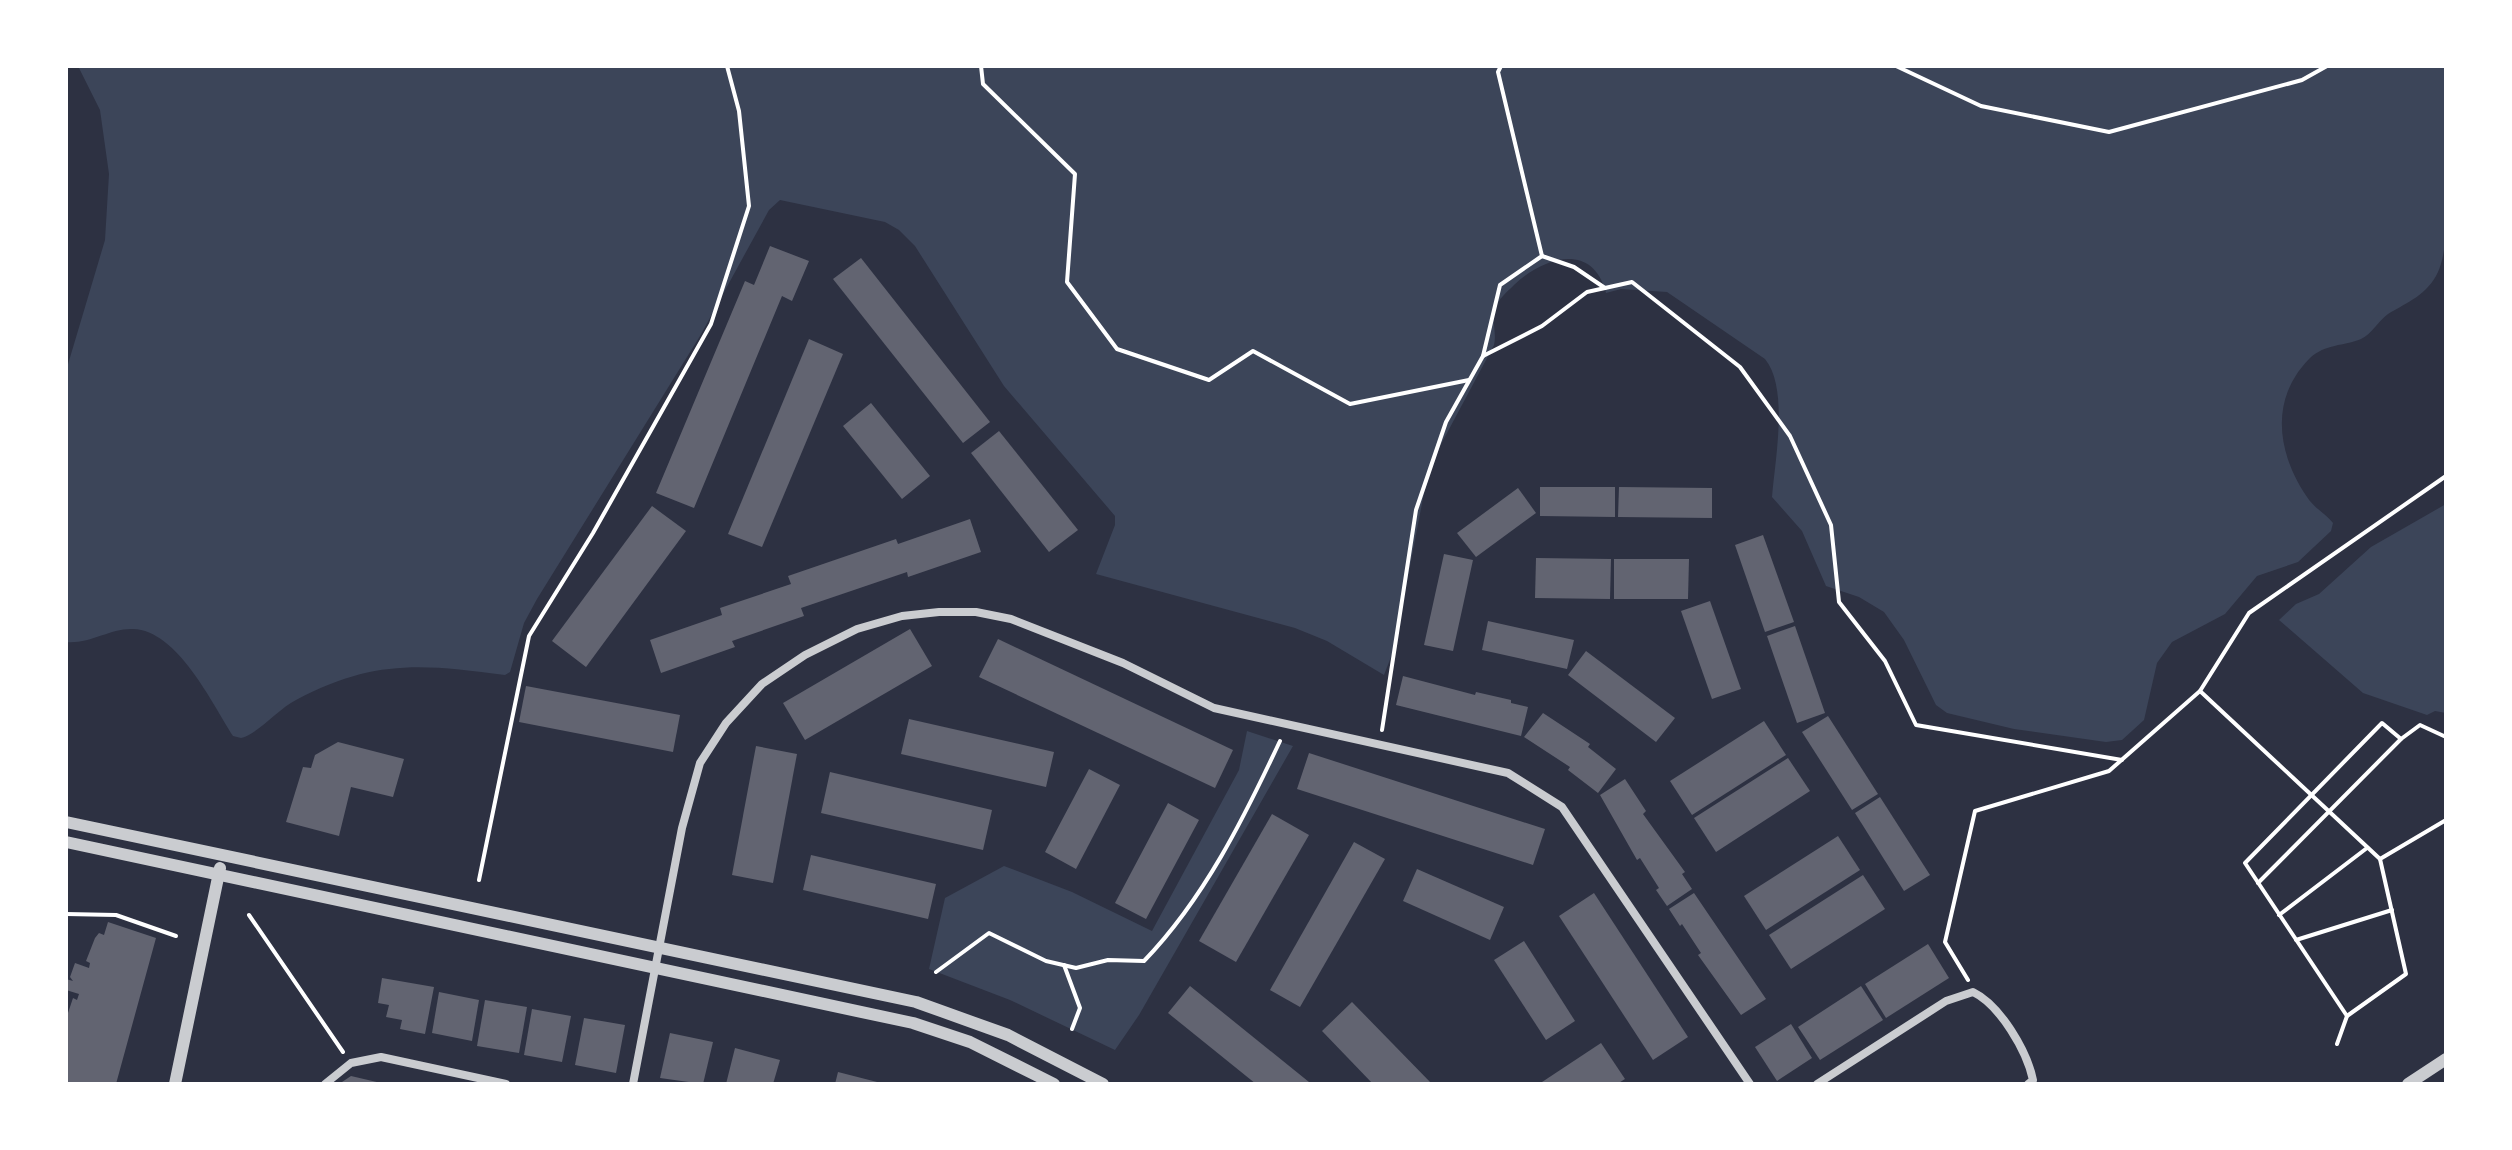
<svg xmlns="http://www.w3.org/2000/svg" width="2512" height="1150" viewBox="0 0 2512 1150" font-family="'Archivo Narrow',sans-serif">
<rect width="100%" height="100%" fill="#2d3142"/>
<g fill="#3c4559">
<path d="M78,66H2446C2446,113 2455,235 2438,272C2427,295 2408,302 2388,314C2378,321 2372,334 2361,339C2344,346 2325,344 2310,358C2269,399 2277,453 2307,497C2314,508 2325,513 2333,523L2331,531L2298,562L2257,576L2225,614L2172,642L2157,663L2144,720L2122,740L2106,742L2014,729L1947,713L1936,705L1904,640L1884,612L1859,597L1826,586L1802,531L1772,497C1775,460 1789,388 1765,359L1667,292L1621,289L1606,293C1593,241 1543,257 1514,285C1507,292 1498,299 1495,309C1491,320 1497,333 1494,345L1439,448L1424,493L1394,649L1384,675L1327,641L1295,628L1096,574L1115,525V516L1004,386L915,246L899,230L885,222L780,200L769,210L700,336L537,599L524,623L510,672L505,675C422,664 373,659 296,700C278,709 258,734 241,738L233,736C212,703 177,630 133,629C110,628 91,644 66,642V371L105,240L109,174L100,110Z"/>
<path d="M2446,504V713L2435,711L2427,715L2363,693L2279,620L2296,604L2319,594L2371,547Z"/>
<path d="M1247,731L1293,746L1139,1015L1115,1050L1010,1000L929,969L945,898L1004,866L1072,892L1152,931L1239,770Z"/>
</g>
<g fill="#626471">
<path d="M770,246L809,261L792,301L782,296L694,508L656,493L745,281L754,285Z"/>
<path d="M861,258L990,422L963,443L833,279Z"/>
<path d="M809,339L843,354L762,547L728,534Z"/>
<path d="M871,403L930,476L902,499L843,426Z"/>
<path d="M999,431L1078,530L1049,552L971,453Z"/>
<path d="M1540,487H1615V517L1540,516Z"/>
<path d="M1619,487L1712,488V518L1618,517Z"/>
<path d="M1518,488L1536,513L1476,557L1457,533Z"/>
<path d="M652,506L686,531L586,667L552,641Z"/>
<path d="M970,519L981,552L908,577L907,572L801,608L804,616L732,641L735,647L661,673L650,640L722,615L720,608L791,584L788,576L896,539L898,544Z"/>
<path d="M1763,535L1794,622L1765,632L1735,545Z"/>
<path d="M1444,554L1473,560L1453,651L1424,645Z"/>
<path d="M1536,558L1611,559L1610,599L1535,598Z"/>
<path d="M1614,559H1689L1688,599H1614Z"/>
<path d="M1710,601L1741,689L1712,699L1681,611Z"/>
<path d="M1488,621L1574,640L1567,669L1482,650Z"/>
<path d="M1795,626L1825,713L1797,723L1767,636Z"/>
<path d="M910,629L932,666L805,740L783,703Z"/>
<path d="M998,639L1233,750L1215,788L979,677Z"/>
<path d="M1586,651L1675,718L1656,742L1568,675Z"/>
<path d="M1403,676L1475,695L1476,692L1511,700V703L1528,707L1521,736L1396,705Z"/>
<path d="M526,686L680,715L673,752L519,722Z"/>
<path d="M1543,713L1590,744L1588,747L1616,769L1598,793L1568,770L1570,767L1524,737Z"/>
<path d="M1828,716L1878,794L1852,810L1802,732Z"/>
<path d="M909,719L1054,752L1046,787L901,754Z"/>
<path d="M1764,721L1786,755L1692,815L1670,781Z"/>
<path d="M338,742L404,759L393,797L351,787L339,836L286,822L303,767L311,768L315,755Z"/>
<path d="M756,746L797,754L773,883L732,875Z"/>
<path d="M1309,753L1545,829L1533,865L1297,789Z"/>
<path d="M1788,758L1810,791L1716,852L1694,818Z"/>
<path d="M1089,769L1120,785L1076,869L1045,852Z"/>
<path d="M830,772L992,810L983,850L821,813Z"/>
<path d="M1625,779L1646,811L1643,814L1685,872L1682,874L1692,889L1667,906L1656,890L1659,888L1640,858L1637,860L1600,795Z"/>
<path d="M1880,797L1930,875L1904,891L1855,813Z"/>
<path d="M1168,803L1199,820L1146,919L1115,903Z"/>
<path d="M1272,814L1309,835L1236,962L1199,941Z"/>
<path d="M1838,836L1860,870L1766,930L1744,896Z"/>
<path d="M1354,842L1385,859L1300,1007L1270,990Z"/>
<path d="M811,855L936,884L928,919L803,890Z"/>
<path d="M1417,869L1504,907L1490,940L1403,901Z"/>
<path d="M1863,875L1885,909L1791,969L1769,935Z"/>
<path d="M1594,893L1688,1037L1653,1060L1559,916Z"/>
<path d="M1694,893L1766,999L1741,1015L1698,955L1701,953L1682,924L1680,926L1669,909Z"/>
<path d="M108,922L156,938L116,1084H66V1019L73,998L77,1000L79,994L66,990V979L73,981L70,977L75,963L89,968L90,963L86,961L95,938L99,933L104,935Z"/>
<path d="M1524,941L1575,1021L1546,1040L1494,960Z"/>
<path d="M1928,944L1949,978L1886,1018L1865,984Z"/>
<path d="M382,978L434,987L425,1034L400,1029L402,1020L386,1017L389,1005L378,1003Z"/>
<path d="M1190,986L1309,1082L1256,1084L1168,1013Z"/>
<path d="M1861,986L1883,1020L1820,1060L1798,1027Z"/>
<path d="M439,992L479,1000L472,1041L432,1033Z"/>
<path d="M485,1000L527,1007L519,1053L477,1046Z"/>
<path d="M1352,1002L1432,1084H1373L1322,1031Z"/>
<path d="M532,1009L571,1016L562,1062L524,1055Z"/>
<path d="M584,1018L625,1025L616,1073L575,1065Z"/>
<path d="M1791,1024L1812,1058L1777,1081L1755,1047Z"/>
<path d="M670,1033L713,1042L703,1084L660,1078Z"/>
<path d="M1601,1043L1625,1079L1617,1084H1539Z"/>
<path d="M735,1048L780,1060L773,1084H726Z"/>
<path d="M838,1072L881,1083V1084H835Z"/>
<path d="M351,1076L381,1083V1084H339Z"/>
</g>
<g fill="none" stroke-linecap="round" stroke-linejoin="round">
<g stroke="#fff" stroke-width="4">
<path d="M981,66L983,84L1075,174L1067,282L1117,349L1209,380L1253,351L1350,404L1469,380"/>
<path d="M1896,66L1981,106L2109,132L2302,80L2327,66"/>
<path d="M1542,256L1574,267L1605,288"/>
<path d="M1483,356L1500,285L1542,256L1498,72L1501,66"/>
<path d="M2200,691L2380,859"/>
<path d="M1382,730L1416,510L1446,422L1483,356L1542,326L1587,292L1632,282L1740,367L1790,436L1831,525L1839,602L1885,661L1916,725L2122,760"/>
<path d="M479,880L529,636L593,533L711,324L749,206L739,111L727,66"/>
<path d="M2258,883L2401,739L2420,725L2446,737"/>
<path d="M66,914L116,915L176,936"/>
<path d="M249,915L343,1052"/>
<path d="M2279,915L2367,848"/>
<path d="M2296,940L2392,910"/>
<path d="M1064,965L1080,1008L1072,1029"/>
<path d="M936,972L989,933L1046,961L1076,968L1108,960L1144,961C1204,899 1244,818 1280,741"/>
<path d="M1968,980L1945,942L1975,811L2109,771L2200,691L2249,613L2446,476"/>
<path d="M2347,1016L2245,863L2382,723L2401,739"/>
<path d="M2337,1044L2347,1016L2406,974L2380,859L2446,820"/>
</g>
<g stroke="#caccd0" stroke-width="8">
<path d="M325,1084L351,1063L381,1057L506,1084"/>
<path d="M633,1084L682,828L700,763L726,723L762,684L805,655L857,629L902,616L939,612H976L1011,619L1123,663L1214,708L1508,773L1562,807L1750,1084"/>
<path d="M1817,1084L1946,1001L1973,992C2000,1005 2027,1051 2033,1080L2028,1084"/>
</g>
<g stroke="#caccd0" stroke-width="12">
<path d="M66,822L916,1002L1008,1035L1103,1084"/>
<path d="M66,842L913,1023L970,1042L1054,1084"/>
<path d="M175,1084L220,868"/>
<path d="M2408,1084L2446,1059"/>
</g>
</g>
<rect width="2512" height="1150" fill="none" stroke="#ffffff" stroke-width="136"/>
</svg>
